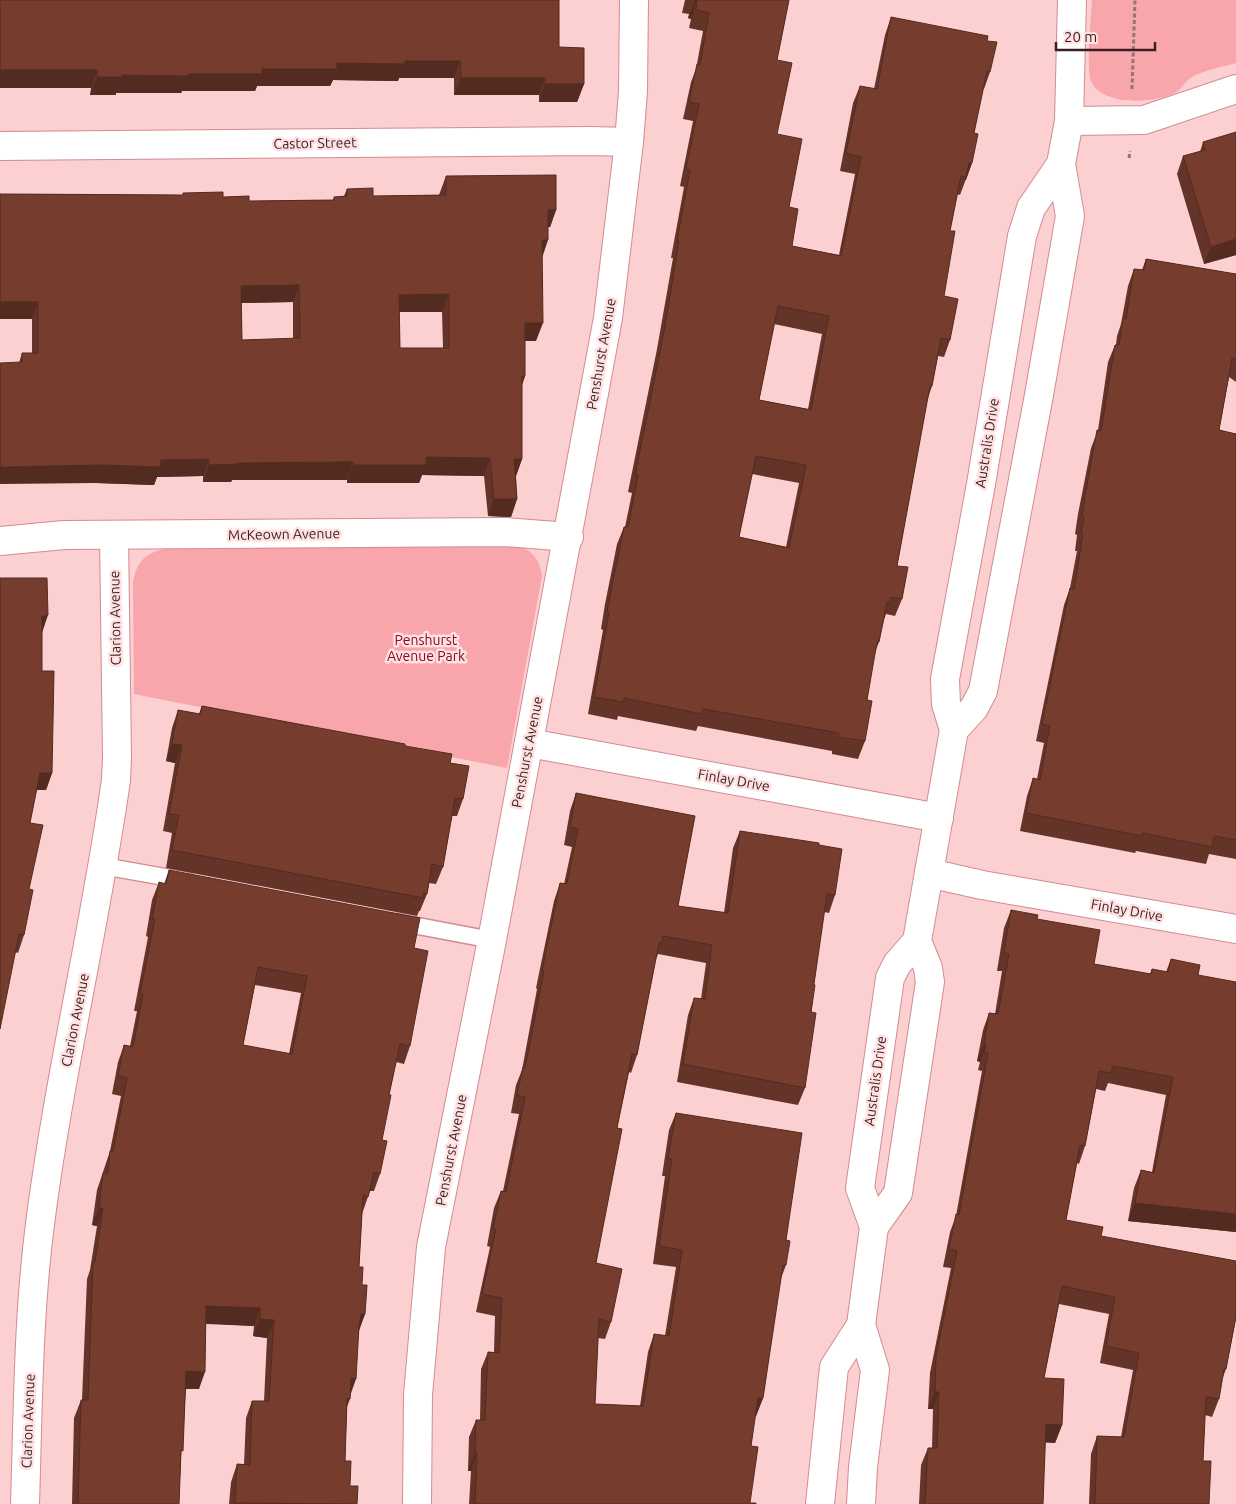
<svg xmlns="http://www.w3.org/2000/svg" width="1236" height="1504" viewBox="0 0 1236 1504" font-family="Ubuntu,sans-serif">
<rect width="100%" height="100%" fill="#fccfd1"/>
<g fill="#f8a6ac">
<path d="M1092,0H1236V63C1222,67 1205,70 1192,77C1185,81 1182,89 1175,93C1155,103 1102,107 1091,81C1086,69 1091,16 1092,0Z"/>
<path d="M414,545L520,546C534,552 540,561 542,576L507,768L134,694L133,584C135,564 145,552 165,549Z"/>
</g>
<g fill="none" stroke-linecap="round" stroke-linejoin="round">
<g stroke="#d18c91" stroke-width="19">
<g id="lane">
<path d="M103,866L187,881"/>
<path d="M397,922L492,940"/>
</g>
</g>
<g stroke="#d18c91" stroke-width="30">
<g id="street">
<path d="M1069,121L1144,120L1236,89"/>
<path d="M0,146L591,141L629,142"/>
<path d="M0,541L64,535L505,532L569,537"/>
<path d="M954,730L974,708L983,691L1039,395L1070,216L1061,164L1069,121L1072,0"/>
<path d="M529,743L939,818"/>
<path d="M929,873L982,885L1236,929"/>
<path d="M874,1227L898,1193L930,982L928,968L917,941L954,730L946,704L945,679L981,484L1022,236L1031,208L1061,164"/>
<path d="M25,1504C28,1411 28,1317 40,1224C59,1075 95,929 116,780L117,757L114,535"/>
<path d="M417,1504L418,1395L431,1247L492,940L608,318L629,142L633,91L634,0"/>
<path d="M820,1504L834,1367L861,1325L874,1227L860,1188L890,978L897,964L917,941"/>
<path d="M861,1504L863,1467L875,1370L861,1325"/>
</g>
</g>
<g stroke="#967375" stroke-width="3" stroke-dasharray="4 2.5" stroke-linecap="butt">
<path d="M1132,89L1135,0"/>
<path d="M1129,158L1130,151"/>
</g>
<use href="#lane" stroke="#fff" stroke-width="16"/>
<use href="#street" stroke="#fff" stroke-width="28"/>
</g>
<g fill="#653428" fill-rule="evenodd">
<path d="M0,0L559,47L584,84L577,102H539V95H454V78H399L398,81L333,80L330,86H257L255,91H182L181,93H116V95H90L91,88Z"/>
<path d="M685,0H789L777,60V134L789,207L792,246L839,255L855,174L840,171L853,103L860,86L874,89L885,35L891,17L987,41L990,72L984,89H983L974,133L972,163L960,195L957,194L950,231L944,296L950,340L944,357L938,356L932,386L927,401L897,566L902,599L895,616L886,614L884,620L879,642L874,655L867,700L865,741L858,759L832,754V751L698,726L696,731L618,716L617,720L588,714L603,630L601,629L605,604L617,544L624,527H625L632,493L628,492L657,349L673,258H671L684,187L680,186L693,121L683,119L691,82L696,69L703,31L689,28L691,19L688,18L689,14L682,13ZM774,324L822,334L808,409L759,400ZM752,474L799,483L786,547L739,537Z"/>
<path d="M1203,142L1236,255L1204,264L1177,174L1183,156L1200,152Z"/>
<path d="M446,176L556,210L550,227H548L542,258L536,341H525V376L522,385V459L516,476L517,499L511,517L488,516L484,476L422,475L419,483H347V480L337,479L232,480L231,482H203V476L157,477L154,485L96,483L19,363L22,353H32V319H0V194L183,195V193L223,197L249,201L333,200L334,197L344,196L347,189L373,196L439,195ZM293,302V339L242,340L241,303ZM399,312H442L443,348H400Z"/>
<path d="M1146,259L1236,274V382L1229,377L1219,430L1236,434V859L1209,854L1206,864L1136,851L1135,853L1020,831L1027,796L1033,778L1037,779L1044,743L1036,741L1064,605L1070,588L1077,551H1075L1077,535L1075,534L1078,514L1091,448L1098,430L1108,362L1115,345H1116L1117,336L1121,324L1128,286L1134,269L1142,270Z"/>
<path d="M42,631V671L52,773L46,790H36L30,823L29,889L24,935L18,953L15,952Z"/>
<path d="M202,706L405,746L450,763L463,799L457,816H452L443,867L436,884L429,883L427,894L420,911H419L417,916L166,868L172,833L163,831L175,763L166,761L172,728L178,710L199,714Z"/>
<path d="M576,793L678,906L724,913L733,848L740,831L819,845L835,895L829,913L824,912L814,984L805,1088L798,1105L677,1082L688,1015L694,998L701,999L706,963L658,954L656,959L637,1055L631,1073L629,1072L617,1128L596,1263L611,1322L605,1339L598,1338L595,1404L640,1406L648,1352L654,1334L665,1336L676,1267L653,1264L665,1176H662L669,1130L676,1113L786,1240V1265L780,1281L763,1398L756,1416H755L751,1446L750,1503L756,1504H469L471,1471H468L469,1437L476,1420H480L481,1369L488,1352H494L495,1316L476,1312L490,1247L487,1246L494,1208L501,1191H503L519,1114L511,1113L516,1085L522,1070L537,989L536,988L554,901L560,883L564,884L572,847L564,845L570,811Z"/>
<path d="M169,870L414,948L410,1046L404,1064L396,1062L389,1095L382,1140L380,1174L374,1191H370L362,1214L359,1267L362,1285L365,1314L359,1331L350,1399L347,1407L345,1461L350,1486L357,1504H229L231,1482L237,1464H244L246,1418L252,1401H264L267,1338L253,1336L254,1326L206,1324L199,1389H186L181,1457L179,1504H72L74,1418L81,1400H82L87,1279L90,1270L97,1226L92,1225L97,1190L110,1151L121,1096L112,1094L118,1062L124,1045L130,1046L137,1011H134L148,937L146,936L152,900L159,882L164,884ZM255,985L301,993L289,1054L243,1045Z"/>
<path d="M1011,910L1037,919L1094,964L1150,974L1152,969L1166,972L1171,959L1198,975L1236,1232L1128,1221L1134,1188L1141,1170L1152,1172L1166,1095L1108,1083L1105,1091L1096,1089L1085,1146L1079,1164L1077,1163L1066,1220L1101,1236L1236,1261V1319L1226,1369L1222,1380L1219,1399L1212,1417L1205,1415L1203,1461L1209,1504H1089L1091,1454L1097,1436L1121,1437L1133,1370L1100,1363L1109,1314L1059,1304L1044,1378L1062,1425L1055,1443L1045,1442L1043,1504H919L921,1465L928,1448H932L933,1409H928L930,1373L951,1268L943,1267L950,1232L956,1216L982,1071L978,1070L980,1062L977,1061L983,1030L989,1013L995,1014L1002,971H997L1004,928Z"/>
</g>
<g fill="#532b20">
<path d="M695,1H697L691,19L688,18Z"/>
<path d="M405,61H460L454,78H399L398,81L333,80L330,86H257L255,91H182L181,93H116V95H90L97,77L122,75L188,74L337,63Z"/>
<path d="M0,70H97L91,88H0Z"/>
<path d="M461,78H545L539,95H454Z"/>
<path d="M545,84H584L577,102H539Z"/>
<path d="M969,163H972L966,180H965Z"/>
<path d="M548,210H556L550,227L542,228Z"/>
<path d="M1236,239V255L1204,264L1211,247Z"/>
<path d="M542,240H548L542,258Z"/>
<path d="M299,285L293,302L235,303L241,286Z"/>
<path d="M449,294L442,312H393L399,295Z"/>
<path d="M0,302H38L32,319H0Z"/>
<path d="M525,323H543L536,341H519Z"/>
<path d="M522,376H525L519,393Z"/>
<path d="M426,457L490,458L484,476L422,475L419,483H347L353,465Z"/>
<path d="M209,459L203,476L157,477L154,485L96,483L0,484V467L161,460Z"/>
<path d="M514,459H522L516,476H508Z"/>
<path d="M344,462H353L347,480H232L231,482H203L209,465L238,463Z"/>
<path d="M494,499H517L511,517L488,516Z"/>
<path d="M48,615L42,633V616Z"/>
<path d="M172,744L182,745L175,763L166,761Z"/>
<path d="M40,773H52L46,790H34Z"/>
<path d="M984,1044H986L980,1062L977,1061Z"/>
<path d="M1135,1203L1236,1214V1232L1128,1221Z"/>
<path d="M99,1208H103L97,1226L92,1225Z"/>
<path d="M206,1306L260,1308L254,1326L200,1323Z"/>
<path d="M361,1314H365L358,1332Z"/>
<path d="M260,1319L274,1320L267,1338L253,1336Z"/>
<path d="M186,1371L205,1372L199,1389H180Z"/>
<path d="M351,1378L356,1379L350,1396Z"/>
<path d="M935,1392H939L933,1409H928Z"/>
<path d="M758,1398H763L756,1416L751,1415Z"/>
<path d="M1046,1424L1062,1425L1055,1443L1039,1442Z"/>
<path d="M475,1453H477L471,1471H468Z"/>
</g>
<g fill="#763d2e" stroke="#532b20" fill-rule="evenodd">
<path d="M0,0H559V47L584,48V84H545V78H461L460,61H405V64L337,63V69H262V74H188V76L122,75V77H97V70H0V74Z"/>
<path d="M695,0H789L777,60L792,63L777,134L802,139L789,207L798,209L792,246L841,256L861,157L846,153L860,86L877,89L891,17L988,36L987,41L997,42L990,72L987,71L974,133L978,134L972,163H969L966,177L961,176L950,231H955L944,296L958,299L950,340L941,338L932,386H930L897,566L908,567L902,599L891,597L890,603L887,602L879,642H877L867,700L872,701L865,741L838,737L839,733L703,709L702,714L624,698L623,702L594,697L609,612H607L612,586L624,527H628L638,475H635L664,332L679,241H677L690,170L686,169L699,104L689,102L697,64L700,65L709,13L696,10L697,1H695ZM778,306L829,316L811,410L759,400ZM756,456L806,465L789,548L739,537Z"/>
<path d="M1236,132V239L1211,247L1183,156L1205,150L1203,142Z"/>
<path d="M556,175V210H548V240H542L543,323H525V376H522V459H514L517,499H494L490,458L426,457V465H353V462H344L238,463V464L209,465V459L161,460L160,467L102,465L0,467V363L22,362V353H38V302H0V194L183,195V193L223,192V197L249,196V201L334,200V197L347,196V189L373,188V196L446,195V176ZM299,285L300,338L242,340L241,286ZM449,294V348H400L399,295Z"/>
<path d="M1146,259L1236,274V360L1232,358L1219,430L1236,434V840L1214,836L1212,847L1142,833V836L1026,813L1033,778L1040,780L1050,726L1042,724L1070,588L1074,589L1083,534L1081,533L1084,518L1082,517L1085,496L1097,430L1101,431L1115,345H1119L1123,318L1126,319L1134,269L1144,270Z"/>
<path d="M0,578H47L48,615L42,616V671H54L52,773H40L30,823L43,825L29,889L33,890L24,935L19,934L0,1029Z"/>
<path d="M202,706L405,744V746L452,754L450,763L469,766L463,799L455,798L443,867L432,864L427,894L424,893L423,898L172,850L179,815L169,814L182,745L172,744L178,710L200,714Z"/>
<path d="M576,793L695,816L678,906L728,913L740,831L819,843V845L842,849L835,895L827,894L814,984L815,985L811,1012L816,1013L805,1088L683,1064L694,998L705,999L712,945L663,936L662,943H659L637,1055L632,1054L617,1128L622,1129L596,1263L622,1269L611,1322L599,1319L595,1404L643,1406L654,1334L669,1336L682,1250L659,1246L672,1159L668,1158L676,1113L802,1133L786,1240L790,1241L786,1265H783L763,1398H758L751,1446L758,1447L750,1503H756V1504H475L477,1453H475L476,1420H485L488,1352L499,1353L502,1298L482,1294L496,1229H493L501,1191L506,1192L525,1097L517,1095L523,1067L525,1068L544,971H542L560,883L567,884L578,829L570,827Z"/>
<path d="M169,870L420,918L414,948L428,951L410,1046L400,1044L389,1095H391L382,1140L387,1141L380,1174L374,1172L368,1197L363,1195L359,1267H363L362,1285H367L365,1314H361L359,1326L356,1379L351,1378L350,1399L347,1398L345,1461H351L350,1486H358L357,1504L235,1503L237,1464L250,1465L252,1401H269L274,1320L260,1319V1308L206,1306L205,1372L186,1371L183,1451L181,1450L179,1504H78L81,1400H88L93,1262H95L103,1208H99L103,1173H108L110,1151H113L127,1078L118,1076L124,1045L133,1047L143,994L140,993L155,919H152L159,882L166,884ZM258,967L307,976L292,1054L243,1045Z"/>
<path d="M1011,910L1038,915L1037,919L1100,930L1094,964L1151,974L1152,969L1168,972L1171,959L1200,965L1198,975L1236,982V1214L1135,1203L1141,1170L1154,1173L1173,1077L1113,1066L1111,1073L1099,1071L1085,1146L1080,1145L1066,1220L1103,1227L1101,1236L1236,1261V1316L1226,1369H1224L1219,1399L1206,1397L1203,1461H1211L1209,1504H1095L1097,1436L1124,1437L1139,1353L1106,1346L1115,1297L1062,1286L1044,1378L1064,1379L1062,1425L1046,1424L1043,1504H925L928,1448H937L939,1392H935L936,1356L957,1251L949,1249L956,1214L959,1215L988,1053H984L986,1044H984L989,1013L998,1014L1009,954L1004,953Z"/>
</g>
<g text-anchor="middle" stroke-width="5" stroke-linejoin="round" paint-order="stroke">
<g font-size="14" fill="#3a1f21" stroke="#ffe1e2">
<text transform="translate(315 143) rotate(-1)" y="5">Castor Street</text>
<text transform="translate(601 354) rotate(-80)" y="5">Penshurst Avenue</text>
<text transform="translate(987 443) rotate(-81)" y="5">Australis Drive</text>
<text transform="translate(284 534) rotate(-1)" y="5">McKeown Avenue</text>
<text transform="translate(115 618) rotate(-91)" y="5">Clarion Avenue</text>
<text transform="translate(527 752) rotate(-79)" y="5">Penshurst Avenue</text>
<text transform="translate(734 780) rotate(10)" y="5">Finlay Drive</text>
<text transform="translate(1127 910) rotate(10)" y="5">Finlay Drive</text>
<text transform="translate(75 1020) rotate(-79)" y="5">Clarion Avenue</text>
<text transform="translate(875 1081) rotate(-82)" y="5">Australis Drive</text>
<text transform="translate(451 1150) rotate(-79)" y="5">Penshurst Avenue</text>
<text transform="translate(28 1421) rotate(-88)" y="5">Clarion Avenue</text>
</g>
<g font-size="14" fill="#86092b" stroke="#ffe1e2">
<text x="426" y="645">Penshurst<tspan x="426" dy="16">Avenue Park</tspan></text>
</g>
</g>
<path d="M1056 42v8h99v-8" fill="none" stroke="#3a1f21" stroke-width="2.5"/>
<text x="1064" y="42" font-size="15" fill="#3a1f21" stroke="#ffe1e2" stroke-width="4" paint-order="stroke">20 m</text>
</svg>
